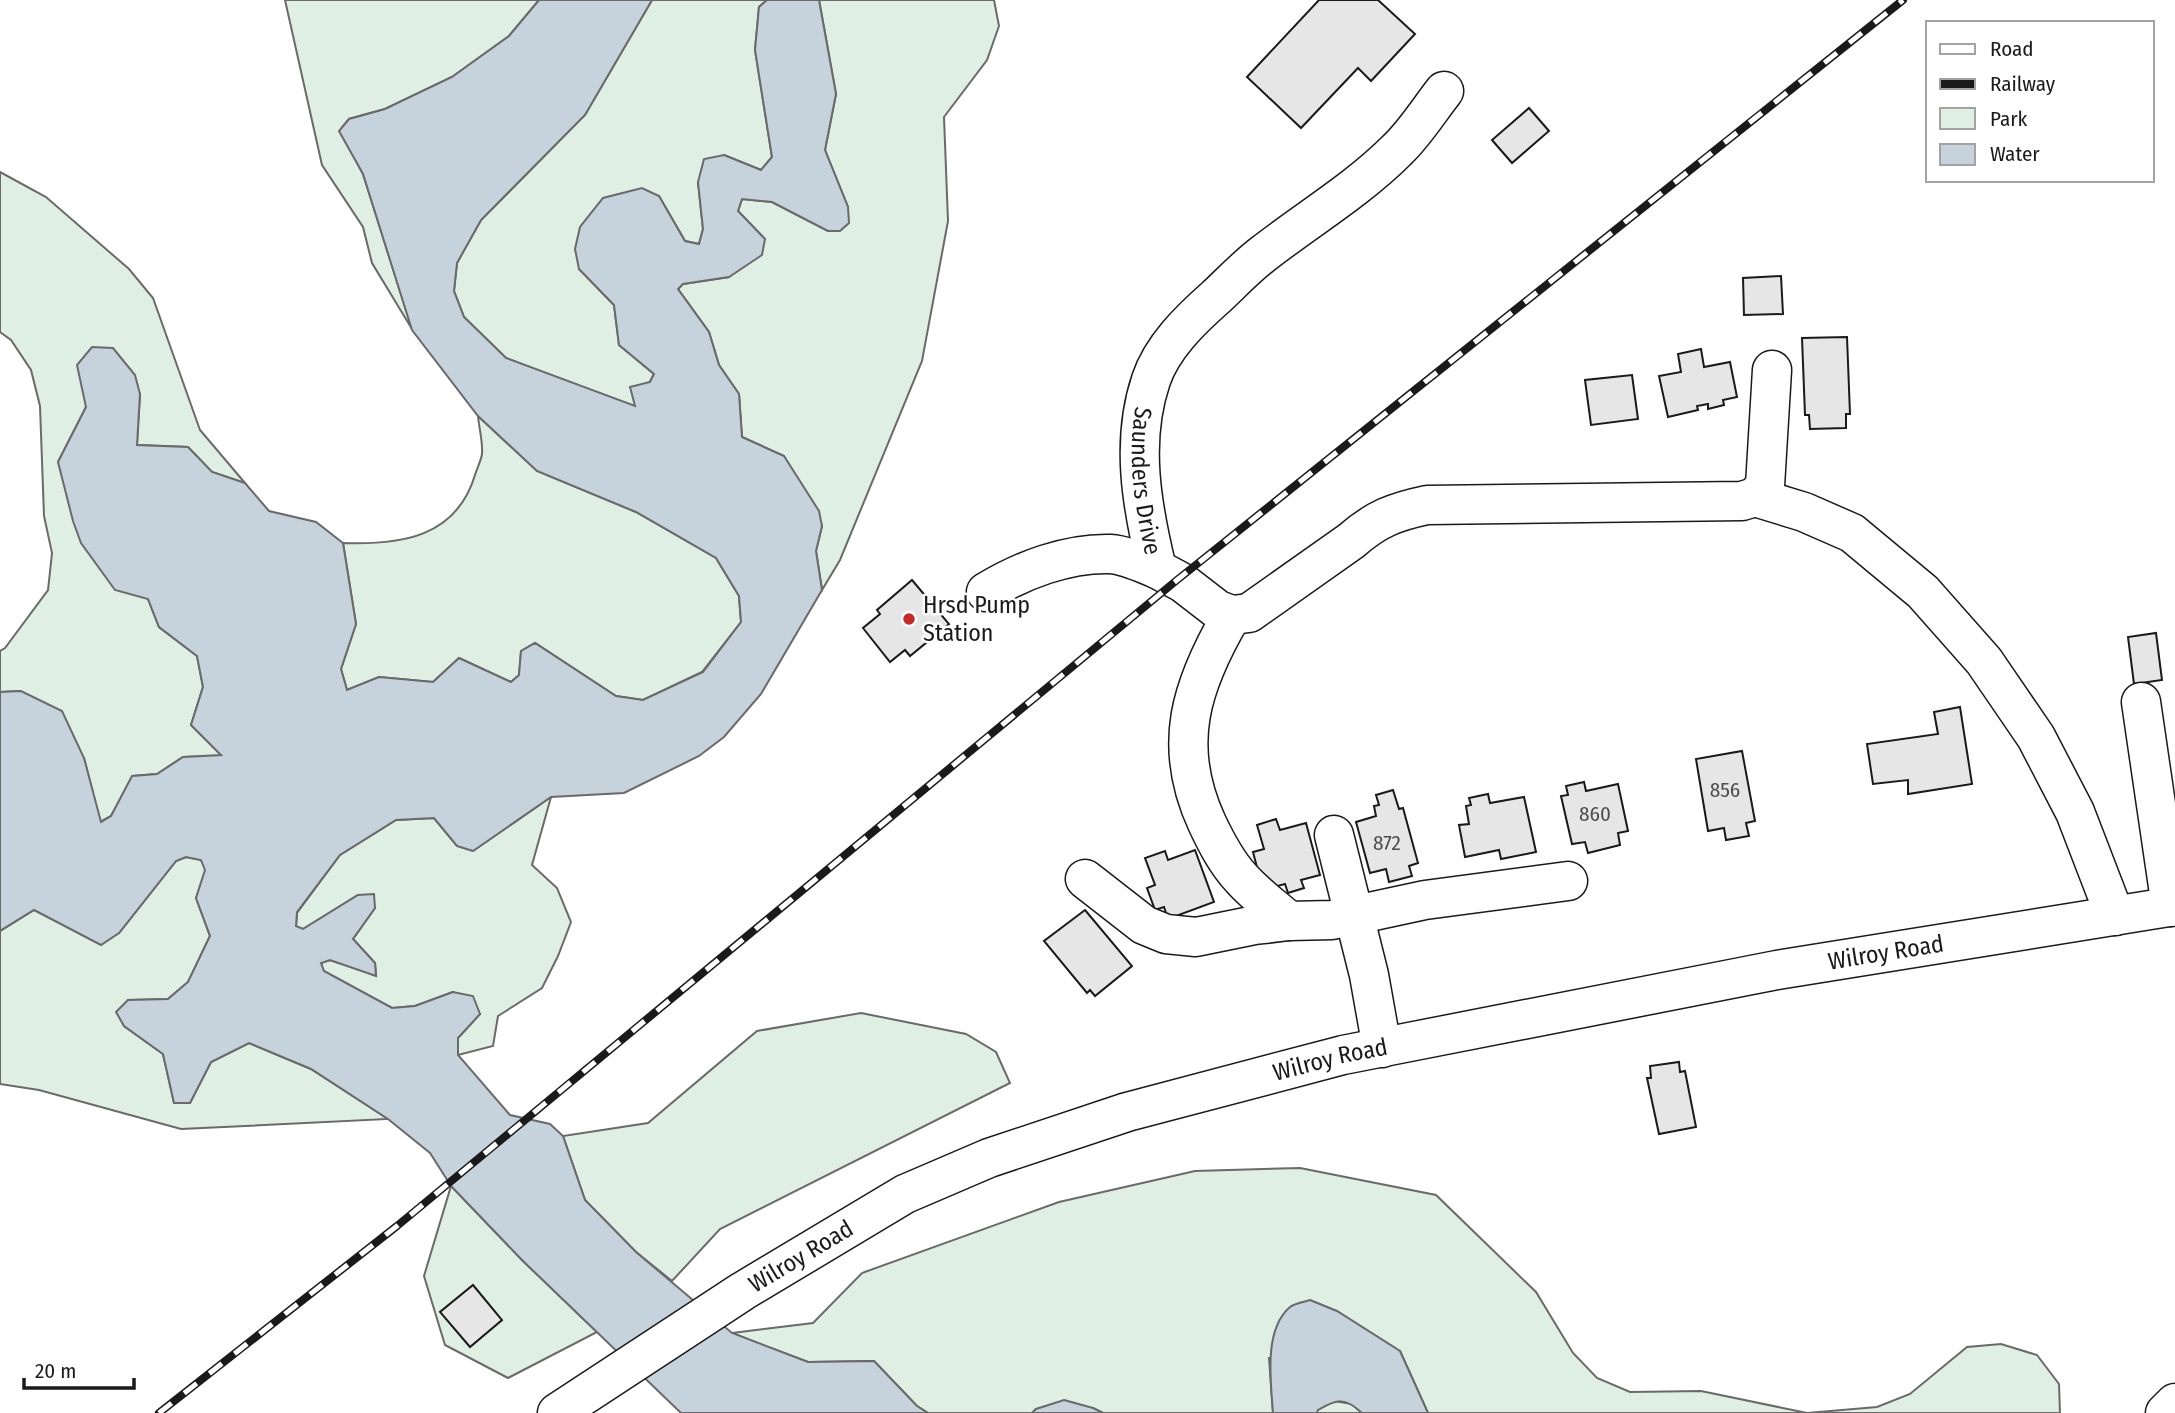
<svg xmlns="http://www.w3.org/2000/svg" width="2175" height="1413" viewBox="0 0 2175 1413" font-family="'Fira Sans Condensed',sans-serif">
<rect width="100%" height="100%" fill="#fff"/>
<g fill="#e0efe3" stroke="#6a6a6a" stroke-width="2">
<path d="M285,0H539L509,36L452,77L385,109L349,119L340,130L363,174L412,329L372,263L363,227L322,165Z"/>
<path d="M652,0H767L759,7L755,50L772,157L761,170L724,155L698,182L703,229L699,244L685,241L659,196L579,269L614,305L619,345L654,374L636,407L506,358L464,317L454,291L457,263L481,220L585,115Z"/>
<path d="M819,0H994L999,26L987,60L944,117L948,221L922,361L840,560L822,590L816,551L822,526L784,456L742,437L739,394L719,365L709,332L678,289L683,284L729,277L765,239L738,211L742,199L772,202L828,231L848,207L825,150L836,94Z"/>
<path d="M0,172L46,197L129,269L153,298L200,430L245,483L212,472L188,447L137,445L140,394L86,407L58,462L148,599L159,627L197,656L203,687L191,725L222,756L183,757L157,774L133,776L111,816L100,822L84,758L21,691L0,692V651L5,648L48,590L52,553L44,516L40,406L31,370L11,340L0,332Z"/>
<path d="M478,416L537,471L636,512L716,558L739,596L741,622L702,672L643,700L616,696L535,643L521,651L519,675L511,682L459,658L433,682L379,677L347,690L341,669L356,624L343,543C400,545 456,538 475,475C477,468 481,461 482,454C483,442 479,428 478,416Z"/>
<path d="M551,797L532,865L557,888L571,922L558,956L542,988L498,1016L493,1046L458,1055V1038L480,1014L453,992L415,1006L392,1008L323,971L321,963L330,960L376,975L375,963L353,939L375,908L358,895L303,929L296,927L297,913L340,855L396,820L434,818L457,846L473,851Z"/>
<path d="M186,857L201,860L206,870L196,898L210,936L188,982L168,999L128,1000L124,1026L163,1054L174,1103H190L211,1062L249,1043L311,1069L388,1119L181,1129L39,1090L0,1084V931L34,910L119,933L176,861Z"/>
<path d="M861,1013L966,1034L996,1052L1010,1083L720,1229L672,1281L636,1252L585,1200L563,1136L648,1123L757,1031Z"/>
<path d="M1300,1168L1436,1195L1536,1292L1573,1353L1597,1378L1630,1392L1701,1391L1807,1413L1877,1407L1910,1394L1967,1347L2001,1344L2037,1355L2059,1384L2060,1413H1428L1400,1351L1269,1358L1273,1413H1103L1093,1408L1036,1409L1032,1413H928L917,1406L874,1361L808,1362L732,1333L813,1323L862,1273L1059,1202L1195,1171Z"/>
<path d="M451,1186L523,1261L597,1332L508,1378L445,1345L424,1276Z"/>
<path d="M1334,1401L1352,1404L1362,1413H1317V1410Z"/>
</g>
<g fill="#c6d2dc" stroke="#6a6a6a" stroke-width="2">
<path d="M539,0H652L585,115L481,220L457,263L454,291L464,317L506,358L635,406L630,387L650,382L654,374L619,345L614,305L579,269L575,249L580,227L603,198L642,188L659,196L685,241L699,244L703,229L698,182L704,159L724,155L761,170L772,157L755,50L759,7L767,0H819L836,94L825,150L848,207L849,223L840,231H828L772,202L742,199L738,211L765,239L762,255L729,277L683,284L678,289L709,332L719,365L739,394L742,437L784,456L819,511L822,526L816,551L822,590L761,694L724,737L699,756L624,793L551,797L473,851L457,846L434,818L396,820L340,855L297,912L296,926L303,929L358,895L374,894L375,908L353,939L375,963L376,976L330,960L321,963L324,971L392,1008L415,1006L453,992L473,996L480,1014L458,1038V1055L510,1115L550,1124L563,1136L585,1200L636,1252L732,1333L808,1362L874,1361L917,1406L928,1413H681L523,1261L451,1186L430,1153L388,1119L311,1069L249,1043L211,1062L190,1103H174L163,1054L124,1026L116,1012L128,1000L168,999L188,982L210,936L196,898L205,870L201,860L186,857L176,861L119,933L101,945L34,910L0,931V692L21,691L62,711L84,758L101,822L111,816L132,776L157,774L183,757L221,755L191,725L203,687L197,656L159,627L148,599L115,590L81,543L73,521L58,462L86,407L77,365L92,347L113,348L135,375L140,394L137,445L188,447L212,472L245,483L269,511L316,522L343,543L356,624L341,669L347,690L379,677L433,682L459,658L511,682L519,675L521,651L535,643L616,696L643,700L703,672L741,622L739,596L716,558L636,512L537,471L478,416L412,330L363,174L339,131L349,119L385,109L452,77L509,36Z"/>
<path d="M1310,1300L1337,1311L1400,1351L1428,1413H1362C1345,1397 1337,1399 1318,1410L1317,1413H1273C1271,1382 1263,1330 1290,1307C1295,1303 1304,1302 1310,1300Z"/>
<path d="M1064,1400L1093,1408L1103,1413H1032L1036,1409Z"/>
</g>
<g fill="#e6e6e6" stroke="#1a1a1a" stroke-width="2">
<path d="M1319,0H1378L1415,34L1371,81L1358,68L1301,128L1247,77Z"/>
<path d="M1529,108L1549,131L1512,163L1492,140Z"/>
<path d="M1781,276L1783,314L1744,315L1743,278Z"/>
<path d="M1847,337L1850,414H1846V428L1810,429L1809,415H1805L1802,338Z"/>
<path d="M1701,349L1704,367L1730,362L1737,397L1723,400L1724,405L1708,409V404L1697,406L1698,410L1668,417L1659,376L1681,372L1678,354Z"/>
<path d="M1632,375L1638,419L1591,425L1585,380Z"/>
<path d="M912,580L949,624L910,656L905,650L890,662L863,628L880,614L877,610Z"/>
<path d="M2156,633L2162,680L2134,684L2128,637Z"/>
<path d="M1960,707L1972,784L1908,794V780L1873,784L1867,744L1938,734L1934,712Z"/>
<path d="M1742,751L1755,821L1746,823L1749,836L1726,840L1724,828L1708,831L1696,759Z"/>
<path d="M1584,782L1586,791L1618,784L1628,831L1618,833L1620,845L1588,853L1585,842L1572,844L1561,796L1568,795L1566,786Z"/>
<path d="M1393,790L1399,809L1403,808L1418,863L1409,866L1412,876L1389,882L1386,869L1370,873L1356,822L1376,816L1374,806L1379,805L1376,795Z"/>
<path d="M1488,794L1490,803L1524,797L1536,852L1501,859L1499,850L1465,857L1459,825L1469,824L1466,806L1471,805L1469,798Z"/>
<path d="M1276,819L1280,830L1306,823L1320,875L1301,880L1304,888L1288,893L1285,884L1270,888L1267,877L1260,879L1253,852L1264,849L1257,825Z"/>
<path d="M1195,850L1214,902L1168,919L1164,907L1155,910L1147,888L1155,885L1145,858L1165,851L1168,860Z"/>
<path d="M1085,910L1132,966L1095,996L1090,990L1087,993L1044,941Z"/>
<path d="M1679,1062L1680,1072L1685,1071L1696,1127L1659,1134L1647,1078H1651L1650,1066Z"/>
<path d="M473,1285L502,1320L470,1347L440,1312Z"/>
</g>
<g fill="none" stroke-linecap="round" stroke-linejoin="round">
<g stroke="#1a1a1a" stroke-width="41">
<g id="minor">
<path id="s1" d="M1444,91C1429,110 1415,133 1397,150C1357,190 1308,219 1263,254C1246,267 1231,283 1216,297C1190,320 1162,347 1151,380C1130,442 1142,507 1157,569L1183,583L1218,610L1232,615L1249,613L1351,541C1376,519 1394,512 1427,505L1742,501L1755,497L1765,486L1772,370"/>
<path d="M1755,497L1804,512L1852,533L1923,592L1984,661L2036,737L2075,812L2115,916"/>
<path d="M986,592C1022,570 1067,553 1110,554C1126,555 1142,563 1157,569"/>
<path d="M1232,615C1191,685 1171,745 1207,823C1216,842 1226,862 1241,878C1255,894 1273,907 1289,921L1332,920L1425,900L1568,881"/>
<path d="M2141,702L2171,907"/>
<path d="M1334,835L1369,975L1382,1048"/>
<path d="M1085,879L1144,925L1166,934L1196,937L1255,925L1289,921"/>
<path d="M2165,1413L2175,1403"/>
</g>
</g>
<g stroke="#1a1a1a" stroke-width="41">
<g id="major">
<path id="s2" d="M557,1413L743,1291L905,1194L989,1158L1127,1112L1343,1055L1777,970L2175,906"/>
</g>
</g>
<use href="#minor" stroke="#fff" stroke-width="38"/>
<use href="#major" stroke="#fff" stroke-width="38"/>
<g stroke="#1a1a1a" stroke-width="8">
<path id="rail" d="M159,1413L397,1226L1177,580L1903,0"/>
</g>
<use href="#rail" stroke="#fff" stroke-width="5" stroke-dasharray="16" stroke-linecap="butt"/>
</g>
<circle fill="#c62828" stroke="#fff" stroke-width="2.5" cx="909" cy="619" r="7"/>
<g text-anchor="middle" stroke-width="5" stroke-linejoin="round" paint-order="stroke">
<g font-size="21" fill="#4d4d4d">
<text x="1725" y="797">856</text>
<text x="1595" y="821">860</text>
<text x="1387" y="850">872</text>
</g>
<g font-size="24" fill="#1a1a1a" stroke="#fff">
<text dy="8" stroke="none"><textPath href="#s1" startOffset="518">Saunders Drive</textPath></text>
<text dy="8" stroke="none"><textPath href="#s2" startOffset="1424">Wilroy Road</textPath></text>
<text dy="8" stroke="none"><textPath href="#s2" startOffset="858">Wilroy Road</textPath></text>
<text dy="8" stroke="none"><textPath href="#s2" startOffset="290">Wilroy Road</textPath></text>
</g>
<g font-size="24" fill="#1a1a1a" stroke="#fff" text-anchor="start">
<text x="923" y="613">Hrsd Pump<tspan x="923" dy="28">Station</tspan></text>
</g>
</g>
<rect x="1926" y="21" width="228" height="161" fill="#ffffff" stroke="#a3a3a3" stroke-width="2"/>
<rect x="1940" y="44" width="35" height="10" fill="#ffffff" stroke="#a3a3a3" stroke-width="2"/>
<text x="1990" y="56" font-size="21" fill="#1a1a1a">Road</text>
<rect x="1940" y="79" width="35" height="10" fill="#1a1a1a" stroke="#a3a3a3" stroke-width="2"/>
<text x="1990" y="91" font-size="21" fill="#1a1a1a">Railway</text>
<rect x="1940" y="108" width="35" height="21" fill="#e0efe3" stroke="#a3a3a3" stroke-width="2"/>
<text x="1990" y="126" font-size="21" fill="#1a1a1a">Park</text>
<rect x="1940" y="144" width="35" height="21" fill="#c6d2dc" stroke="#a3a3a3" stroke-width="2"/>
<text x="1990" y="161" font-size="21" fill="#1a1a1a">Water</text>
<path d="M24 1378v10h110v-10" fill="none" stroke="#1a1a1a" stroke-width="3.5"/>
<text x="35" y="1378" font-size="21" fill="#1a1a1a" stroke="#ffffff" stroke-width="5" paint-order="stroke">20 m</text>
</svg>
